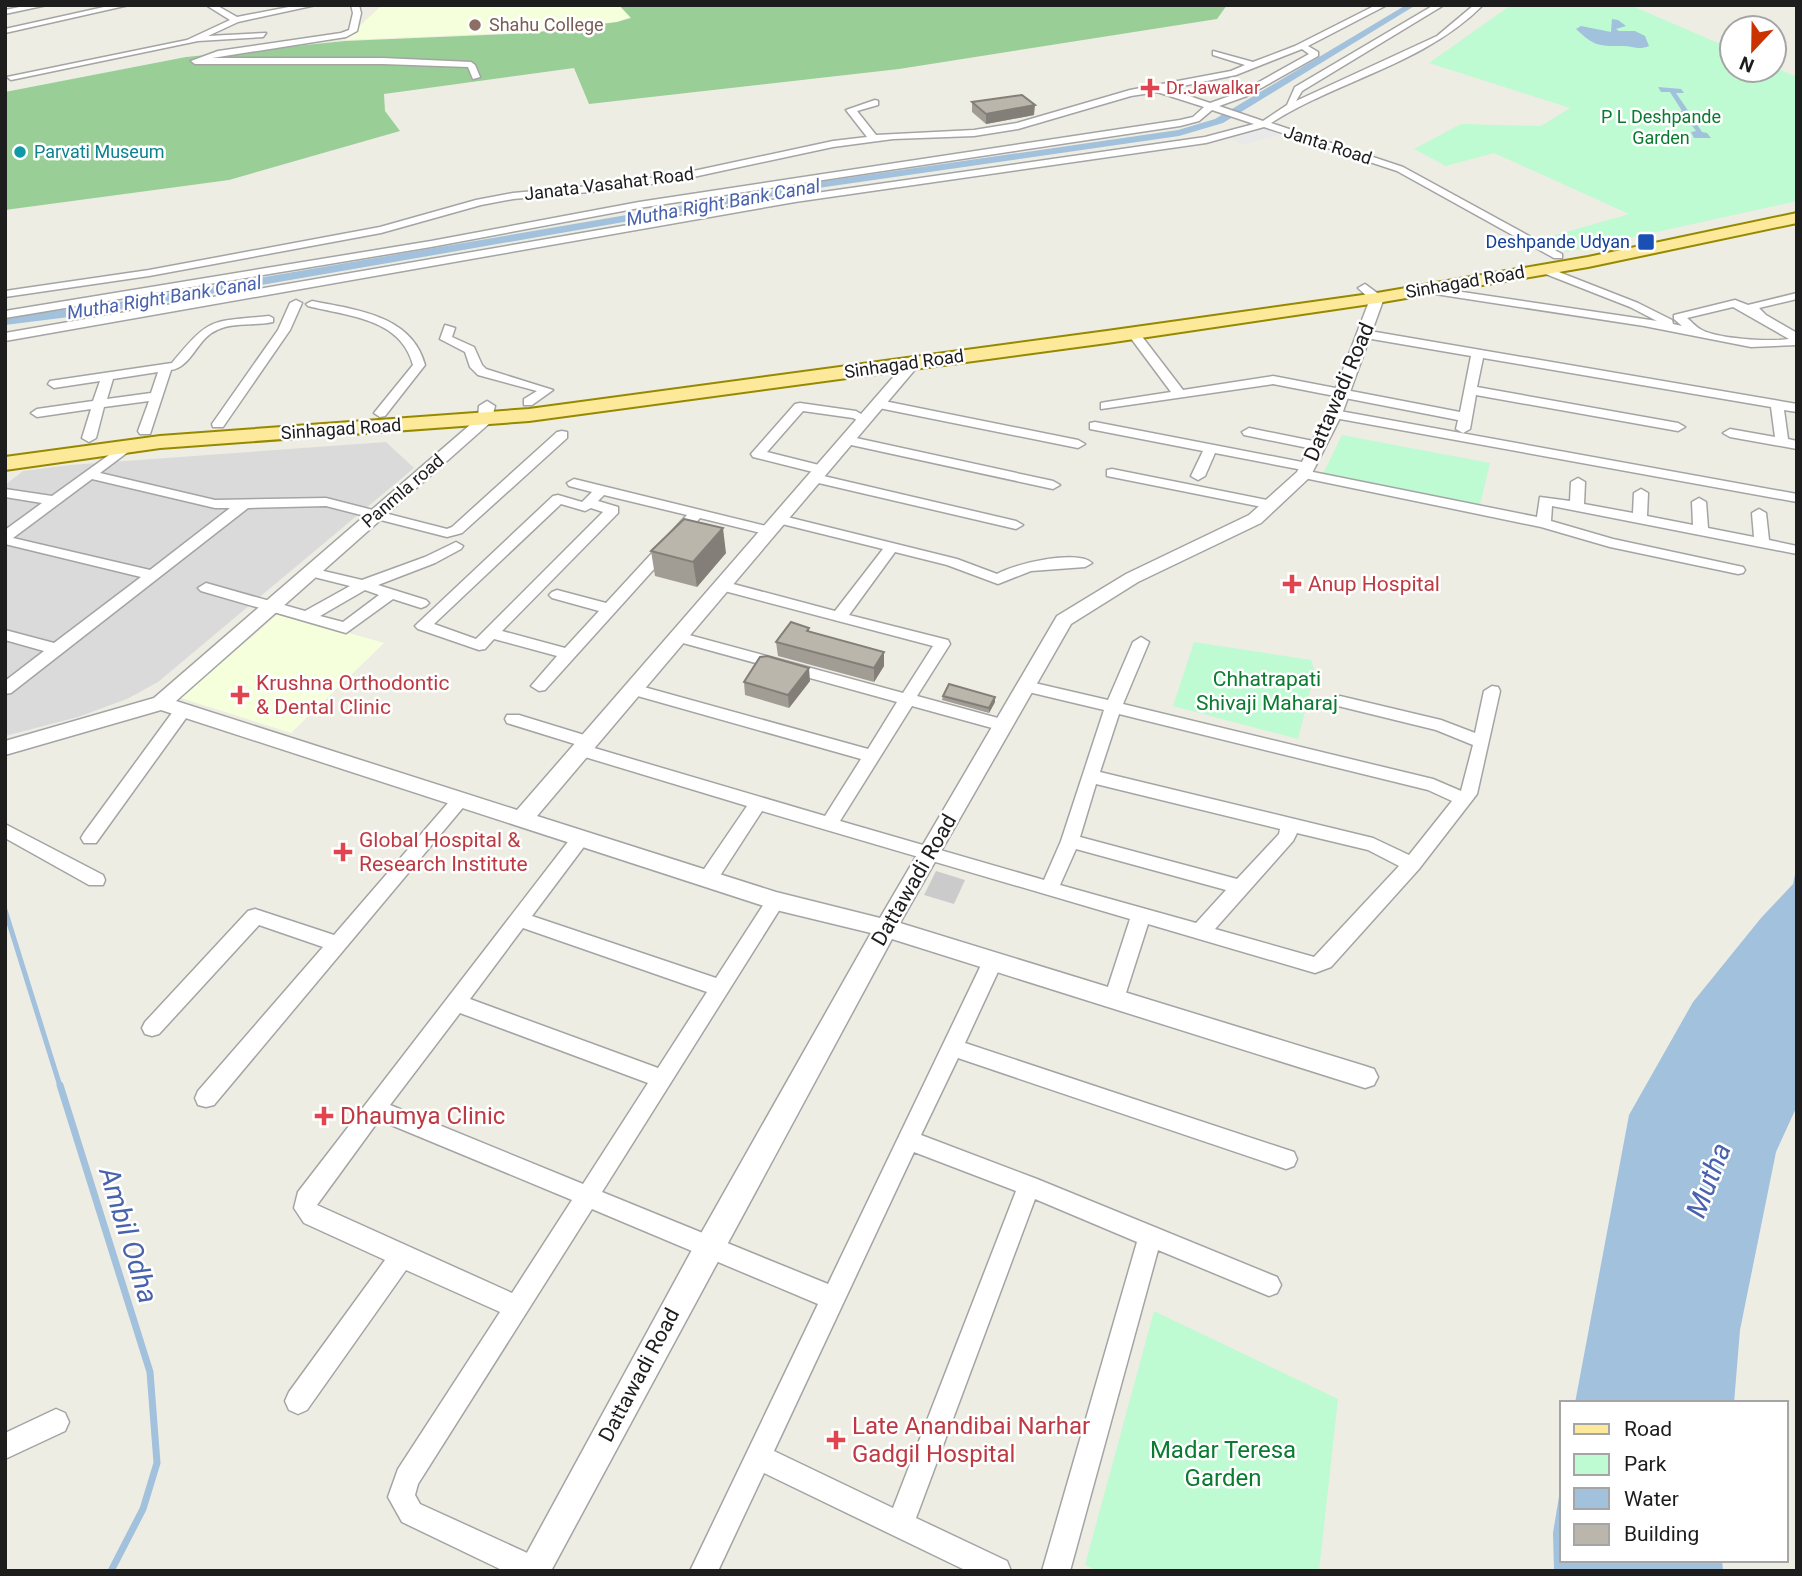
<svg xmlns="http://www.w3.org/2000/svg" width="1802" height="1576" viewBox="0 0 1802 1576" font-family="Roboto,sans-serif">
<rect width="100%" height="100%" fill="#eeede3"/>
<path fill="#dbdada" d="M386,442L414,468L158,682L127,699L78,717L5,736V485L23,471L70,465Z"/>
<g fill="#f6ffdb">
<path d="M382,5H618L630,17L616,22L531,32L345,40Z"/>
<path d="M279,613L384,643L291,733L181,698Z"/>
</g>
<path fill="#cbcbcb" d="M936,871L965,880L954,904L924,895Z"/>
<path fill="#99ce97" d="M619,5H1227L1217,19L899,69L589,104L574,68L384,94L385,111L400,131L229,180L5,210V92L186,57L345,41L531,33L617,22L631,18Z"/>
<g fill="#befad2">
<path d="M1511,5H1630L1732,49V70H1774V67L1797,77V201L1566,252L1538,240L1629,214L1494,153L1446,166L1414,149L1461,124L1541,126L1570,108L1429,63Z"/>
<path d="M1342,435L1490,463L1480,505L1323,474Z"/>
<path d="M1194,642L1311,660L1315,671L1298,739L1173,706Z"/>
<path d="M1154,1311L1338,1399L1319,1571H1097L1085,1565Z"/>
</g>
<path fill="#e9e9e9" d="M1263,127L1280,135L1242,145L1225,136Z"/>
<g fill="#a2c1dd">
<path d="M1612,19L1618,20L1626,26L1616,29L1619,31H1635L1645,36L1649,46C1637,51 1632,45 1621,46C1598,46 1594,46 1576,29L1581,26L1611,32Z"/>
<path d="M1658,87L1681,89L1684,93H1676L1689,112L1711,114L1713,116L1692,117L1702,132L1707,133L1711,138H1694L1691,132L1696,131L1685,116L1663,114L1662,112L1682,111L1670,92H1661Z"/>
<path d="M1797,865V1106L1776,1152L1740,1330L1734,1403H1575L1629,1115L1693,1002L1761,918L1793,884Z"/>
<path d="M1562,1478V1560H1722L1723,1571H1554L1553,1533Z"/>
</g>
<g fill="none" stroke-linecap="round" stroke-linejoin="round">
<path stroke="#a2c1dd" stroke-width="5" d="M5,910L60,1086"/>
<path stroke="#a2c1dd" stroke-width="7" d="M60,1085L150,1372L157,1463L143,1509L111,1571"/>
<path fill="#a2c1dd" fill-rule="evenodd" d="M1406,5H1416L1223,123L1179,136L825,187L101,313L5,325V317L101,305L825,181L1178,130L1215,119Z"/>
<g stroke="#a4a4a4" stroke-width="3">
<g id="minor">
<path d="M29,5H47L5,14V10Z"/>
<path d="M113,5H129L5,33V29Z"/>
<path d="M206,5H216L237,17L299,5H316L238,22L208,36L266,33L263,37L198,41L11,80L7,77L187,40L230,20Z"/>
<path d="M351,5H359L361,13L357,31L346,37L212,58H383L471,62L475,65L480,77L473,79L468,67L383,64H195L191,61L218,51L341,33L349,30L353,13Z"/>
<path d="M1376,5H1387L1308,46L1318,52V56L1247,96L1219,106L1263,121L1287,105L1295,87L1434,5H1444L1302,91L1296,101L1437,36L1474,5H1483C1423,65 1340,79 1271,123L1403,167L1562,254V258H1554L1397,171L1264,127L1206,143L795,202L5,341V333L795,196L1205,137L1254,124L1212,110L1199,121L1180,126L639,208L431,247L5,318V311L431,241L639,202L1180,120L1193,117L1204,107L1157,92L1131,96L1018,129L974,136L893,139L833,147L684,179L611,190L513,199L481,205L381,233L149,276L5,297V291L149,270L380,227L476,200L513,193L611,184L684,173L833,141L867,137L846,110L875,100L878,101V105L857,111L876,135L974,130L1017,123L1130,90L1231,71L1245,65L1213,55V51L1253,62L1295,46ZM1302,49L1309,54L1241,92L1210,103L1168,89L1236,75Z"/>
<path d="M1538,267H1546L1638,303L1672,320L1673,324L1682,326L1674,319V315L1735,300L1748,305L1797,293V299L1759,308L1766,315L1797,333V345L1751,347L1644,326L1422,292L1416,289L1422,286L1657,321L1630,307L1538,271ZM1733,307L1789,339C1770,342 1716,339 1700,329C1696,327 1691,321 1687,318Z"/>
<path d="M296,300L302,303L290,330L223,427H213L212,424L278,330L290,303Z"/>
<path d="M312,301C356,310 412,315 425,365L385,416L380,417L374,413L413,365C401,318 347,316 308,306L306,304Z"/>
<path d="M269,316L273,318V322C256,326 233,322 217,330C197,338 192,367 171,370L150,434H140L138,431L149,401L104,407L96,438L89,442L82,438L91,409L37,417L31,413L37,409L93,401L100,381L54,388L48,384L50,381L172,363C211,316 210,322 269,316ZM158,372L151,393L107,399L113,379Z"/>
<path d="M445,325L455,328L452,337L474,347L482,365L486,369L553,390L532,405H524V399L537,391L478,375L470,367L465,352L440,339Z"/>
<path d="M1129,330H1137L1183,390L1273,376L1460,412L1471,356L1360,337V331L1364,330L1797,404V412L1784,410L1788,439L1797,441V449L1730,437L1723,433L1730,429L1775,437L1771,407L1483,358L1477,387L1678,423L1685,427L1678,431L1476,395L1470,429L1463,433L1456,429L1458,420L1273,384L1101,409V403L1106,402L1171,392L1127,333Z"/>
<path d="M879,400L1078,440L1085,444L1078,448L874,407L873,404Z"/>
<path d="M800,403L856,411L871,420L865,424L853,418L803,411L767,452L827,467V473H817L753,457L751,454L795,404Z"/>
<path d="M1334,410L1797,494V502L1329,417L1328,414Z"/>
<path d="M1095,422L1307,463L1314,467L1308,471L1537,517L1540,497L1570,501L1571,482L1578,478L1585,482L1584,504L1633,513L1634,493L1641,489L1648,493L1647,516L1693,525L1692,502L1699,498L1706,502L1708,528L1754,537L1752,513L1759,509L1766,513L1769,540L1797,546V554L1552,506L1551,521L1613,539L1743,567L1745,570L1743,573L1738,574L1610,547L1541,527L1304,478L1297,474L1303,470L1215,453L1205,476L1198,480L1191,476L1203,451L1090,429V423Z"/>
<path d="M1249,428L1318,442L1325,446L1318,450L1244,435L1242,432Z"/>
<path d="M562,431L567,432V438L462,533L447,537L326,506L248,508L11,693L5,694V681L44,651L5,640V630L54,643L141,577L5,544V530L42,503L5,497V489L52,496L127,442L132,443V449L100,473L215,500L326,498L447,529L452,527L557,432ZM92,479L215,508H230L150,570L13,538Z"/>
<path d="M847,436L1053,481L1060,485L1053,489L842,443V437Z"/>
<path d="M1112,469L1272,501L1279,505L1272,509L1107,476V470Z"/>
<path d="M815,474L1016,521L1023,525L1016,529L810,481L808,478Z"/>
<path d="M574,479L774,528L776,531L769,535L700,518L545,690L539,691L531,686L557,656L494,639L485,649L479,650L418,629L415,626L418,623L553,496L558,495L582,502L592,492L569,486L567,483ZM604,495L687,515L606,603L557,590L552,592L549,595L552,598L599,611L565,648L502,631L618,513V507L598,501ZM561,504L585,511L591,508L603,512L476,639L434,624Z"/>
<path d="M779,515L957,559L997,574C1014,564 1077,549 1092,563L1085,567L1031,571L998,584L947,565L895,552L849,615L948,640L950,644L917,696L1009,721L1011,725L1003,731L912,706L840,821L1044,880L1061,841L1104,710L1020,690L1018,686L1026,681L1108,700L1133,642L1141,637L1149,642L1123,704L1433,779L1461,791L1473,745L1436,730L1334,705L1332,701L1340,696L1441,720L1475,733L1484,691L1492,686L1498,687L1500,691L1477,794L1419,869L1331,967L1315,973L1148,924L1124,999L1121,1005L1114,1007L1107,1005L1104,999L1130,919L762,811L714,885H700L698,880L700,875L747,806L575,754L572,750L578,745L507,723L505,719L507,715H519L594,738L596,742L591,747L825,816L861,759L627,693L625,689L633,684L868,749L897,702L672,640L670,637L678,632L903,693L933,646L717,589L715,586L722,581L835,611L883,549L774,522V516ZM1119,714L1428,790L1452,801L1409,855L1373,838L1100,772ZM1096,784L1280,829L1279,834L1237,879L1080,837ZM1297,833L1368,850L1399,866L1314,957L1215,929L1293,841ZM1076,849L1226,890L1196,923L1060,885Z"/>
<path d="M456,542L463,546L461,549L435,563L378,585L426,600L429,603L426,606L421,608L393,599L346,633L201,591L198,588L206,583L305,611L350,586L306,575L304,572L306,569L311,568L362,580L425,557ZM365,590L379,595L343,622L320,616Z"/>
<path d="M183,704L191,710L189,714L96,843H84L81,838L84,833L177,706Z"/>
<path d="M460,794L466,796L469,800L466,804L214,1105L206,1107L198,1105L195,1098L198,1091L323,947L259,925L159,1034L152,1036L145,1034L142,1028L145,1022L248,911L255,909L334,935L454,796Z"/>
<path d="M5,824L103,875L105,880L103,885H89L5,838Z"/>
<path d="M580,832L586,834L589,839L586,844L532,916L716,978L769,896L776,894L783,896L785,901L602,1192L828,1284L983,961L986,955L993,953L1000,955L1003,961L965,1043L1294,1152L1297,1159L1294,1166L1286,1169L958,1058L921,1135L1037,1179L1277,1277L1281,1285L1277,1293L1269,1296L1158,1250L1070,1571H1042L1137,1242L1035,1199L916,1518L1007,1561L1011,1571H967L764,1473L718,1571H690L818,1304L592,1209L418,1484L415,1495L420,1504L545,1561L549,1571H504L402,1522L388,1497L398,1469L500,1312L406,1270L307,1410L298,1414L289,1410L285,1401L289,1392L385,1260L304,1223L294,1208L298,1192L574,834ZM523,928L707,992L658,1068L470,999ZM460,1013L648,1083L583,1184L390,1105ZM379,1120L572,1200L512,1293L317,1205ZM914,1152L1016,1191L893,1508L774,1451Z"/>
<path d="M56,1409L65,1413L69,1422L65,1431L5,1459V1433Z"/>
</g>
</g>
<g stroke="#a4a4a4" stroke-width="3">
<path id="tertiary" d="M1365,284L1384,298L1342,414L1310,477L1261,523L1138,582L1071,624L900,923L1365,1066L1374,1069L1378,1077L1374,1085L1365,1088L892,939L551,1571H517L699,1237L871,933L776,910L161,710L5,755V741L154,698L478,418L479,406L487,401L495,406L491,422L176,701L517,810L908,360H918L920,363L918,366L537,816L776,892L880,918L1057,616L1126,574L1249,515L1297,472L1326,414L1370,299L1358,288Z"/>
</g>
<g stroke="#968900" stroke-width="4">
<path id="primary" d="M1797,213V223L1588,267L1377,303L1107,343L529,421L160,448L5,470V457L160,436L529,409L1107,331L1377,293L1588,257Z"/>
</g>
<use href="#minor" fill="#fff" fill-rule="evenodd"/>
<use href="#tertiary" fill="#fff" fill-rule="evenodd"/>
<use href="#primary" fill="#fcea9a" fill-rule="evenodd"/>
</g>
<g fill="#a19d94">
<path d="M972,102L1034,115L986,124L972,112Z"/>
<path d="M651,551L726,553L697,587L655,576Z"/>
<path d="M809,628V632L884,666L874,682L778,656L776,642Z"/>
<path d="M810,681L789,708L745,695L744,682Z"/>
<path d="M943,696L995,697V702L989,713L942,700Z"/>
</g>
<g fill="#837f78">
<path d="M1035,105L1034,115L986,124V114Z"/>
<path d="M723,528L726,553L697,587L693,562Z"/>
<path d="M884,652V666L874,682V668Z"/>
<path d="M809,668L810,681L789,708L788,695Z"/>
<path d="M995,697V702L989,713V708Z"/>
</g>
<g fill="#bbb6ac" stroke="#837f78" stroke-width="2">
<path d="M1022,95L1035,105L986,114L972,102Z"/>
<path d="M684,519L723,528L693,562L651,551Z"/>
<path d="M791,622L809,628L807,631L884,652L874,668L776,642Z"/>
<path d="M767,656L809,668L788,695L744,682L760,657Z"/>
<path d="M949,684L995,697L989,708L943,696Z"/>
</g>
<circle fill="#8d6e63" stroke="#fff" stroke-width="2.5" cx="475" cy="25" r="7"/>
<g fill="#e0444e" stroke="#fff" stroke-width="2.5">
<path d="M1146.5 77.5h7v7h7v7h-7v7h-7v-7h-7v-7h7z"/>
<path d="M1288.5 573.5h7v7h7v7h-7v7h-7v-7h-7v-7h7z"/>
<path d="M236.5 684.5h7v7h7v7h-7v7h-7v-7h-7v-7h7z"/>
<path d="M339.5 841.5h7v7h7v7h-7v7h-7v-7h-7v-7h7z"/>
<path d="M320.5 1105.5h7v7h7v7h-7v7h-7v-7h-7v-7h7z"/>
<path d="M832.5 1429.5h7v7h7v7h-7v7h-7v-7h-7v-7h7z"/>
</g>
<circle fill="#0f9aa8" stroke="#fff" stroke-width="2.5" cx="20" cy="152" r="7"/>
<rect fill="#1a4fb4" stroke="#fff" stroke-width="2.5" x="1637" y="233" width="18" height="18" rx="3.5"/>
<g text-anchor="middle" stroke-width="5" stroke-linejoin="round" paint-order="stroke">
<g font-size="18" fill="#785e54" stroke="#fff" text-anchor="start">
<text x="489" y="31">Shahu College</text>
</g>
<g font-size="18" fill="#be3a42" stroke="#fff" text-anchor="start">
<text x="1166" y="94">Dr.Jawalkar</text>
</g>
<g font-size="18" fill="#0a7b30" stroke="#fff">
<text x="1661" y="123">P L Deshpande<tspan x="1661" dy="21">Garden</tspan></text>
</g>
<g font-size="18" fill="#1d1d1d" stroke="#fff">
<text transform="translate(1328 145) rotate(18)" y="6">Janta Road</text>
<text transform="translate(609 184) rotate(-7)" y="6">Janata Vasahat Road</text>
<text transform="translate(1465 282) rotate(-10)" y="6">Sinhagad Road</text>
<text transform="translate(904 364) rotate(-8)" y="6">Sinhagad Road</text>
<text transform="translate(341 429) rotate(-4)" y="6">Sinhagad Road</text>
<text transform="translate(403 491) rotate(-41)" y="6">Panmla road</text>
</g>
<g font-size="18" fill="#0d838f" stroke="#fff" text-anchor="start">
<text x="34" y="158">Parvati Museum</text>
</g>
<g font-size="18" fill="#164399" stroke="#fff" text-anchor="end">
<text x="1630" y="248">Deshpande Udyan</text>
</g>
<g font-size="19" font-style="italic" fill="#4962ad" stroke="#fff">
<text transform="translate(723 202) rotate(-10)" y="7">Mutha Right Bank Canal</text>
<text transform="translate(164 297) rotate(-9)" y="7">Mutha Right Bank Canal</text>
</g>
<g font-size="21" fill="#1d1d1d" stroke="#fff">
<text transform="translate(1339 392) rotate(-67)" y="7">Dattawadi Road</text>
<text transform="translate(914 880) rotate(-60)" y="7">Dattawadi Road</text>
<text transform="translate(639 1375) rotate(-62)" y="7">Dattawadi Road</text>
</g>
<g font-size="21" fill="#be3a42" stroke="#fff" text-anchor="start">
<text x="1308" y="591">Anup Hospital</text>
<text x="256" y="690">Krushna Orthodontic<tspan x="256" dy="24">&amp; Dental Clinic</tspan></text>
<text x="359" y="847">Global Hospital &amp;<tspan x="359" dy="24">Research Institute</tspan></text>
</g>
<g font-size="21" fill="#0a7b30" stroke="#fff">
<text x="1267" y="686">Chhatrapati<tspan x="1267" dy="24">Shivaji Maharaj</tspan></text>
</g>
<g font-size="24" fill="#be3a42" stroke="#fff" text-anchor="start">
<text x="340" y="1124">Dhaumya Clinic</text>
<text x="852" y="1434">Late Anandibai Narhar<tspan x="852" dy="28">Gadgil Hospital</tspan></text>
</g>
<g font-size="24" fill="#0a7b30" stroke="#fff">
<text x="1223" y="1458">Madar Teresa<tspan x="1223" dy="28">Garden</tspan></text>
</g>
<g font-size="28" font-style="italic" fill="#4962ad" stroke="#fff">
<text transform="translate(1708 1180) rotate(-69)" y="10">Mutha</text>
<text transform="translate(129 1235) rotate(73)" y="10">Ambil Odha</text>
</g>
</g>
<rect width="1802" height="1576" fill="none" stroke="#1d1d1d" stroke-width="14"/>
<rect x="1560" y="1401" width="228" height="161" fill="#ffffff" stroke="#a5a5a5" stroke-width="2"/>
<rect x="1574" y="1424" width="35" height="10" fill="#fcea9a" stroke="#a5a5a5" stroke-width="2"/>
<text x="1624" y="1436" font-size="21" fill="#1d1d1d">Road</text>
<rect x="1574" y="1454" width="35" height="21" fill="#befad2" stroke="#a5a5a5" stroke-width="2"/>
<text x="1624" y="1471" font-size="21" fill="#1d1d1d">Park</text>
<rect x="1574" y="1488" width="35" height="21" fill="#a2c1dd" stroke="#a5a5a5" stroke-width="2"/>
<text x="1624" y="1506" font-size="21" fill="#1d1d1d">Water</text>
<rect x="1574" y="1524" width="35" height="21" fill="#bbb6ac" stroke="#a5a5a5" stroke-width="2"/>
<text x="1624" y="1541" font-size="21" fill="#1d1d1d">Building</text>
<g transform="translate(1753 49) rotate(202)"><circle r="33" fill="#ffffff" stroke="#a5a5a5" stroke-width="2"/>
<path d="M0-5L12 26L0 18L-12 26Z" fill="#ca3200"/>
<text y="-10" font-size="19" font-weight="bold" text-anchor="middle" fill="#1d1d1d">N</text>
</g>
</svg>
